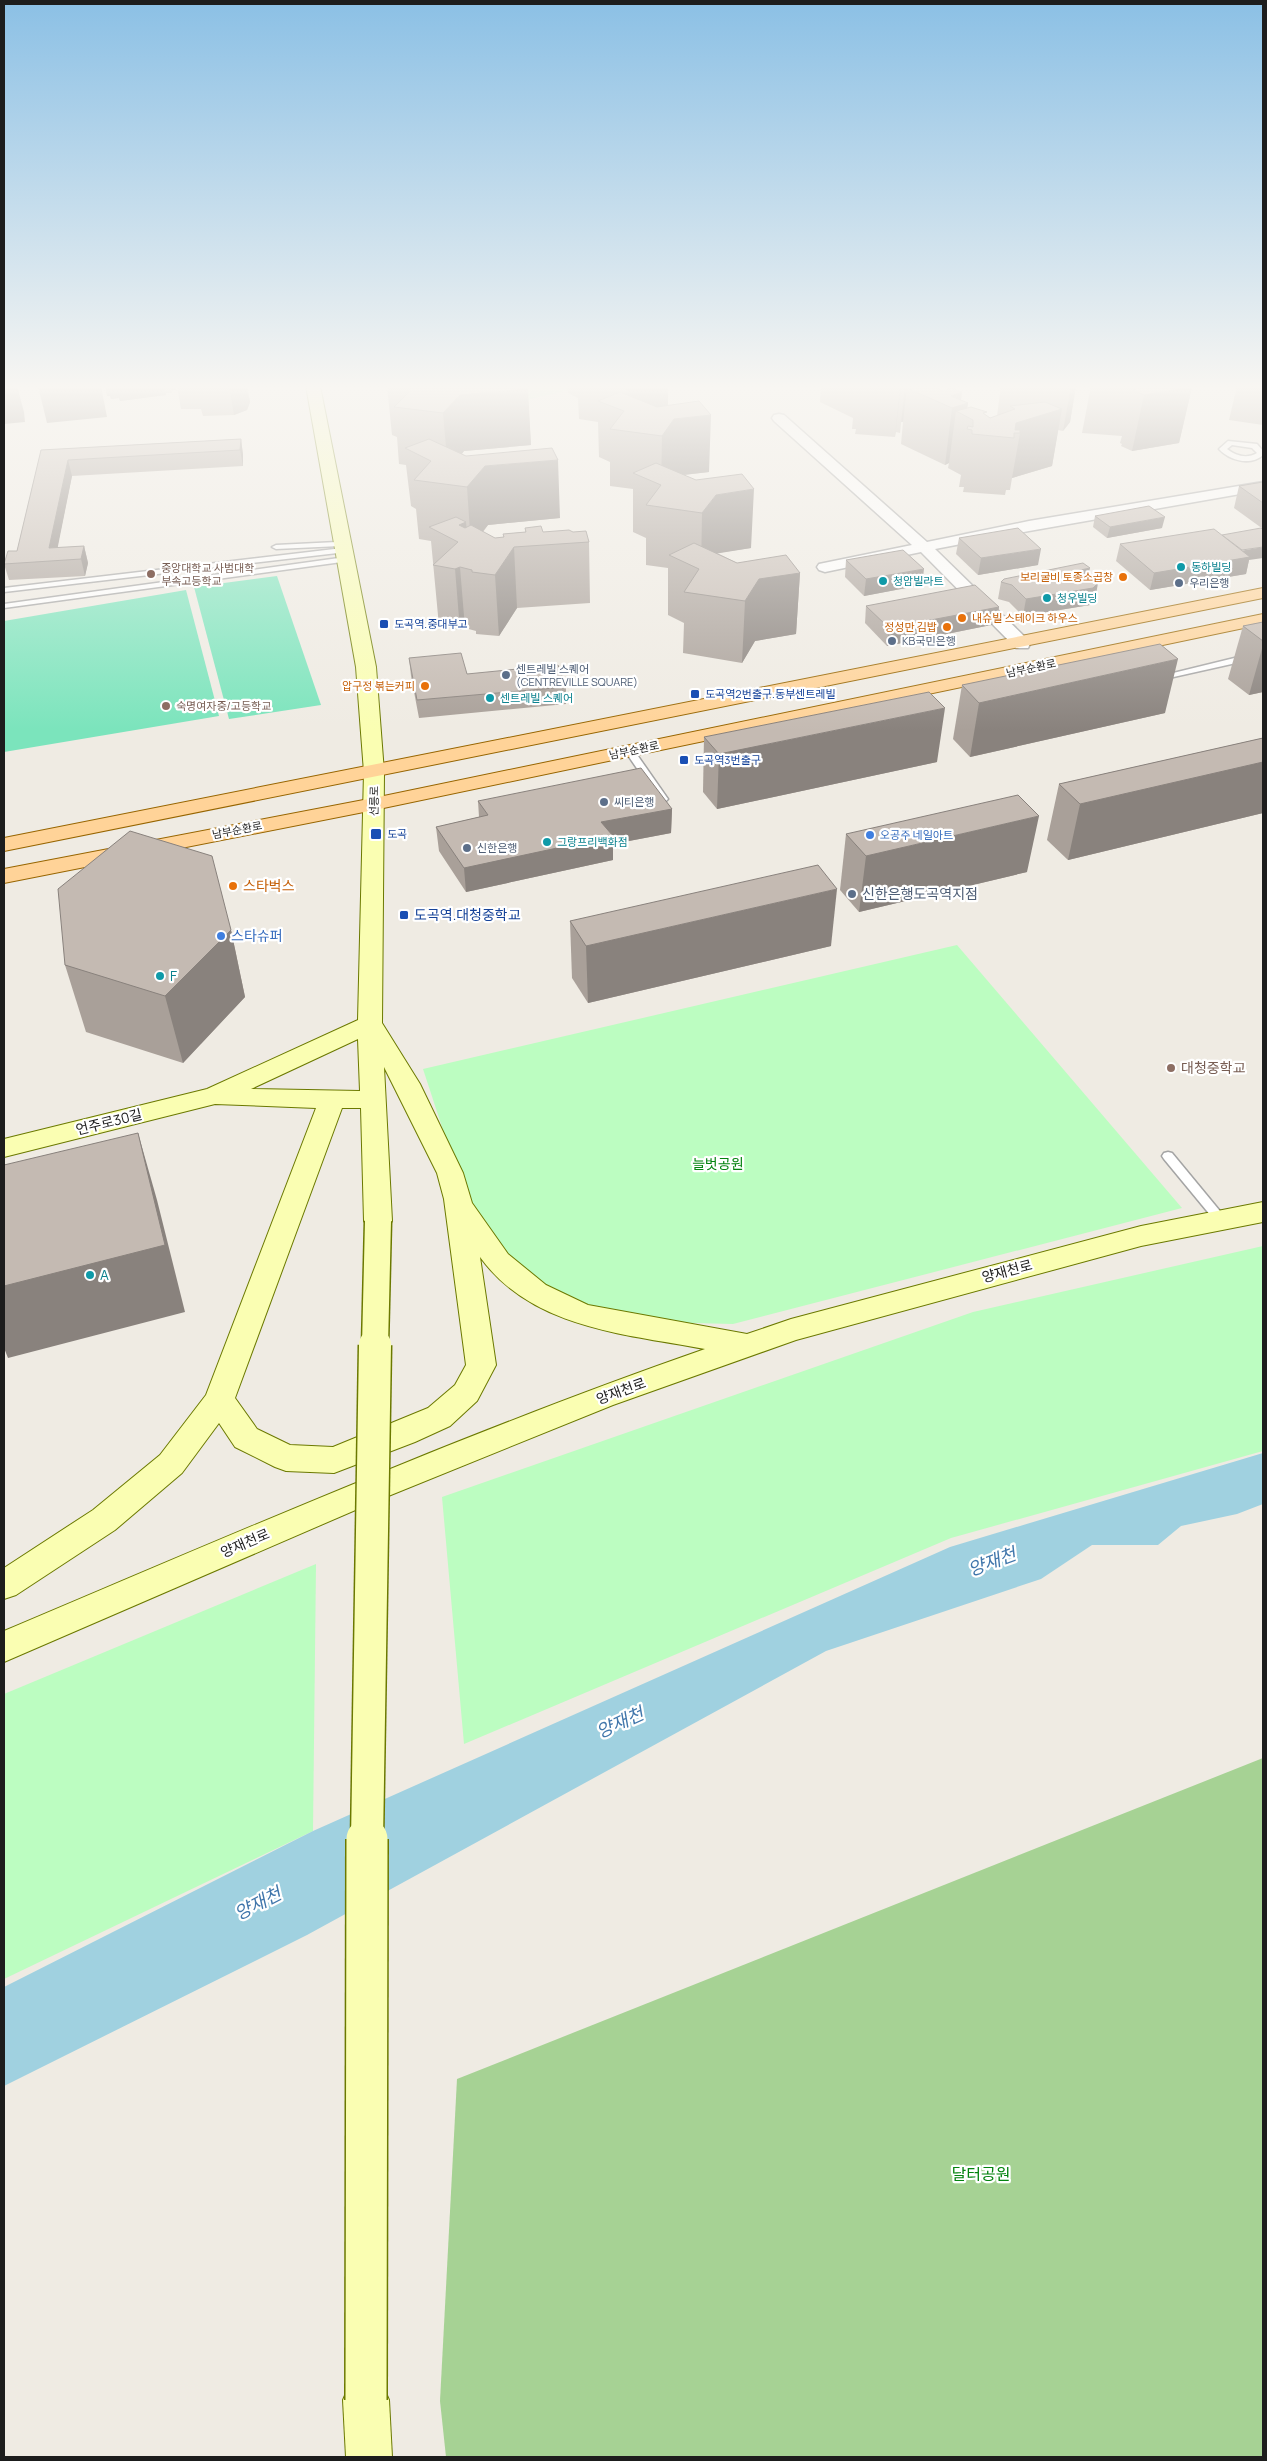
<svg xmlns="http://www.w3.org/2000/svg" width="1267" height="2461" viewBox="0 0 1267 2461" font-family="Manrope,'Noto Sans KR',sans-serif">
<rect width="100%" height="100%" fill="#efebe3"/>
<path fill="#a6d294" d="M1263,1758V2457H446L440,2401L457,2079Z"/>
<g fill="#bcfdc1">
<path d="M501,386H581L584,387L521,401Z"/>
<path d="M957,945L1182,1208L733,1324L651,1322L562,1305L480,1243L423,1069Z"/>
<path d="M1263,1246V1451L951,1538L464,1744L442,1497L973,1312Z"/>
<path d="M316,1564L313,1831L4,1979V1694Z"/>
</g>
<g fill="#7be4bc">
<path d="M277,576L321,705L229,719L194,587Z"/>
<path d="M186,590L219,716L4,752V621Z"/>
</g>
<path fill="#a0d1e0" d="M1263,1453V1504L1237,1514L1181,1526L1158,1545H1092L1041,1579L826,1651L307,1935L4,2086V1987L313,1831L950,1547Z"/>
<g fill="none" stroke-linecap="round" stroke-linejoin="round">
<g stroke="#a4a4a4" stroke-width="3">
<g id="lane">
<path d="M1228,441L1257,444L1263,451V455C1251,466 1230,461 1219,449ZM1232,445L1252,448L1257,453C1247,459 1236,456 1227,449Z"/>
<path d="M337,542H340V546L276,549L272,547L276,545Z"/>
<path d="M343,548H346V552L4,592V588Z"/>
<path d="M346,557L350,559L349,561L4,608V604Z"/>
<path d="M1263,651V657L1169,678L1165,675Z"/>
<path d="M630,748L633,749L668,799L666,801H660L658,799L625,751Z"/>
<path d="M1168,1152L1172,1153L1224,1216L1226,1219L1224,1222H1216L1164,1159L1162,1156L1164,1153Z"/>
</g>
</g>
<g stroke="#a4a4a4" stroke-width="3">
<path id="street" d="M779,414L784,415L927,542L1029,521L1263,482V490L1029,531L935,549L1028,640L1030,644L1028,648H1016L921,552L825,572L819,570L817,567L819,564L912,545L774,421L772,418L774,415Z"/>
</g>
<g stroke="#6b7900" stroke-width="2">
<g id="secondary">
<path d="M306,386H320L376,667L384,772L382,1023L420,1084L463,1173L472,1203L508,1254L546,1285L588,1305L747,1334L791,1319L1141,1226L1263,1202V1222L1141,1246L796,1340L613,1405L381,1499L4,1662V1631C236,1533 467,1432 705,1349C626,1334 532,1329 480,1257L496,1365L477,1401L450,1426L415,1442L334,1473L286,1471L275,1467L235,1447L219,1423L182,1473L115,1530L16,1595L4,1599V1568L93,1510L160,1455L206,1395L316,1108L215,1104L4,1157V1139L207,1089L358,1020L364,772L356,667ZM358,1039L360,1091L251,1089ZM384,1067L437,1173L444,1199L466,1365L455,1385L428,1408L333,1447L290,1445L257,1429L235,1398L342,1108H361L364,1221L368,1228L378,1231L388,1228L392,1221Z"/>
<path d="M366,2377L382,2384L389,2400L392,2457H346L343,2400L350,2384Z"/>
</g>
</g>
<g stroke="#976500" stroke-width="2">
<g id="primary">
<path d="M1263,588V598L4,851V838Z"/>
<path d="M1263,614V624L374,810L4,883V869L374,798Z"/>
</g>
</g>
<use href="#lane" fill="#fff" fill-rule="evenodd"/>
<use href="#street" fill="#fff" fill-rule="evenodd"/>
<use href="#secondary" fill="#fafeb2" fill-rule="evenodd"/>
<use href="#primary" fill="#ffd398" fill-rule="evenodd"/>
<g stroke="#6b7900" stroke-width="29" stroke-linecap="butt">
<path id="secondary-bridge-far2" d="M375,1346L378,1221"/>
</g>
<g stroke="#6b7900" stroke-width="35" stroke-linecap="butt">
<path id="secondary-bridge-far1" d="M367,1841L375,1345"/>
</g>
<g stroke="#6b7900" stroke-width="44" stroke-linecap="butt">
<path id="secondary-bridge" d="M366,2400L367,1839"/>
</g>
<use href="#secondary-bridge-far2" stroke="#fafeb2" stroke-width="26"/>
<use href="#secondary-bridge-far1" stroke="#fafeb2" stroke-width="32"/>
<use href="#secondary-bridge" stroke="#fafeb2" stroke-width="41"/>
</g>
<g fill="#a9a099">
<path d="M105,386H176V390H172V393H166V395L120,401L119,398L111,399L110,396H107Z"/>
<path d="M177,386H247L250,402L247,410L234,415L203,416L201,409H181Z"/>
<path d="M387,386H527L531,445L464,451L462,454L560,518L488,525L483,532L495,538L503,537V534L525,532V528L589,542L590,603L517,608L499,636L476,634V631L465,628L460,630L439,626L431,541L419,539L416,509L411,506L406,465L399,464L397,437L392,435Z"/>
<path d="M567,386H668V405L709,472L684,475L751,548L717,553L737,563L800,573L796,634L755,641L742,663L683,653L684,623L668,615V568L646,565V538L633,532V489L610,486V462L599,457L598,422L579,419L578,398L568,393Z"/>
<path d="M821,386H932L943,391L962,392L961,400L968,403L967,408L986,415L990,418L997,416L1001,386H1076L1070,422L1063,431L1058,430L1052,466L1012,478L1010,490H1006L1005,495L963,492L964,487H959L961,475L948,468L949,463L945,465L901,444L903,422H901L900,433L896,432L895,437L855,434L856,429H852L853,418L820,402Z"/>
<path d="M1091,386L1192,387L1179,443L1132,451L1121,446L1122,444L1120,443L1122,436L1082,433Z"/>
<path d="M1237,386H1263V425L1229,420Z"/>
<path d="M241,439L243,455V466L72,476L57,548L84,546L88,563L85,576L9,580L4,564L17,551L41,450Z"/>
<path d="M1263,482V529L1234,508L1239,486Z"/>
<path d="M1095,516L1162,528L1107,538L1093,527Z"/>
<path d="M959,538L1038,565L978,575L956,554Z"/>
<path d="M1120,544L1249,560L1246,574L1150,590L1116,561Z"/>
<path d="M846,560L922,585L864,596L845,577Z"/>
<path d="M1088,576L1095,600L1090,605L1023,616L1009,602L998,599L1001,582Z"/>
<path d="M866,606L999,607L996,624L887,646L865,623Z"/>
<path d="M1263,622V692L1249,695L1228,679L1243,626Z"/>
<path d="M409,658L467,674L566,687V704L419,718L411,676Z"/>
<path d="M962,685L1165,713L970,757L953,739Z"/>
<path d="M704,737L937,762L717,809L703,792Z"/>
<path d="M1263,738V813L1068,860L1047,840L1059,784Z"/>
<path d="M478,801L672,809L671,833L613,844V860L466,892L439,851L436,827L479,817Z"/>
<path d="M846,834L1027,872L859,912L840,890Z"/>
<path d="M570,921L831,946L588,1003L572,978Z"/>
<path d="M231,930L245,997L183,1063L86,1032L65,965Z"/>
</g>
<g fill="#89827d">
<path d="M4,386H17L24,412L25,422L4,424Z"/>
<path d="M38,386H101L107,417L47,423Z"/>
<path d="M105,386H164L166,395L120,401L119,398L111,399L110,396H107Z"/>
<path d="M171,386H176V390H172V393Z"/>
<path d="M229,386H247L250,402L247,410L234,415Z"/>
<path d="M626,386H668V407L626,425Z"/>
<path d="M900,386H901L895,437Z"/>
<path d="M905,386H920L907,388L903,422H901L900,433Z"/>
<path d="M1071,386H1076L1070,422L1063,431Z"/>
<path d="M1192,387L1179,443L1132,451L1144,395Z"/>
<path d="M528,389L531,445L464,451L448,470L443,413L460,395Z"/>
<path d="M962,392L960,406L968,403L966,416L956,411L949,463L945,465L952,408L951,396Z"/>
<path d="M1062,409L1052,466L1012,478L1020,433H1014L1016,423Z"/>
<path d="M711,415L709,472L673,476L661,493L662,436L674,419Z"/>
<path d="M241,439L243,455V466L240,450Z"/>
<path d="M68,460L72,476L55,561L49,548Z"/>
<path d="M558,460L560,518L488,525L471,546L467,487L485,466Z"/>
<path d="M754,489L751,548L714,554L701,573L702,513L716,495Z"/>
<path d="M1165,517L1162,528L1107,538L1110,527Z"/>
<path d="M466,522L470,569L459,525Z"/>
<path d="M84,546L88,563L85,576L81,559Z"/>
<path d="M514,547L517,608L499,636L495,575Z"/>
<path d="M1263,547V558L1249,560L1246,574L1150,590L1154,573L1240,551Z"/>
<path d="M1041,549L1038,565L978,575L981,558Z"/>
<path d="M460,567L465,628L460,630L455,569Z"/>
<path d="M1090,568L1086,585L1076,571Z"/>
<path d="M924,569L922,585L864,596L866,579Z"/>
<path d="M800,573L796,634L755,641L742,663L745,601L759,579Z"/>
<path d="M1098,583L1095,600L1090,605L1023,616L1026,599Z"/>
<path d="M999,607L996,624L887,646L889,628Z"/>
<path d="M1263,645V692L1249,695Z"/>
<path d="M1178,659L1165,713L970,757L979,703Z"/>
<path d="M945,708L937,762L717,809L719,754Z"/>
<path d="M1263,762V813L1068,860L1080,804Z"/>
<path d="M672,809L671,833L613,844V860L466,892L464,868L601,822Z"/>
<path d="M1039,816L1027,872L859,912L866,856Z"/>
<path d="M837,889L831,946L588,1003L586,946Z"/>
<path d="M231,930L245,997L183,1063L165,996Z"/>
<path d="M138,1133L157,1200L185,1312L8,1358L4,1348V1286Z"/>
</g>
<g fill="#c4bab2" stroke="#89827d">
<path d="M403,386H527L528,389L460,395L443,413L394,407L411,390Z"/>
<path d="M913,386H932L943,391L952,388L962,392L951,396L968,403L952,408L907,388Z"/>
<path d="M1137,386H1191L1192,387L1144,395L1133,390H1136L1132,387Z"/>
<path d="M620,392L657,407L699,401L711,415L674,419L662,436L610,429L624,411L598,401Z"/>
<path d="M1045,402L1062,409L1016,423L1015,430H1020V433H1014V438L972,434V430L967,429L968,426L973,427V420L956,411L971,407L987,412L983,413L990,418L1015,409L1010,406Z"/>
<path d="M241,439L240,450L68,460L49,548L84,546L81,559L4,564L8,551H17L41,450Z"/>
<path d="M429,439L466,456L552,448L558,460L485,466L467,487L414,480L431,461L405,448Z"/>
<path d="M656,463L696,480L742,474L754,489L716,495L702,513L646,505L661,485L633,473Z"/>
<path d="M1263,482V503L1239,486Z"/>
<path d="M1149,506L1165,517L1110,527L1095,516Z"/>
<path d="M456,517L466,522L459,525L465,528L471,525L495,538L504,537L503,534L526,532L525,528L541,526L543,532L569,530L573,532L586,531L589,542L514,547L495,575L472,572V570L460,567L455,569L433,565L458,542L429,527Z"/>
<path d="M1018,528L1041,549L981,558L959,538Z"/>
<path d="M1261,528L1263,530V547L1242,550L1222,535Z"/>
<path d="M1214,529L1250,557L1154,573L1120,544Z"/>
<path d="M694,543L737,563L786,555L800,573L759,579L745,601L684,592L699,569L669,555Z"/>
<path d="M903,550L924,569L866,579L846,560Z"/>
<path d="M1083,563L1090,568L1076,571L1097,580L1098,583L1093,588L1026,599L1012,585L1001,582L1004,579Z"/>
<path d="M975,585L999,607L889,628L866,606Z"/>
<path d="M1263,622V641L1243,626Z"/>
<path d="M1160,644L1178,659L979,703L962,685Z"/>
<path d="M461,653L467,674L558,665L566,687L417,700L409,658Z"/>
<path d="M929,692L945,708L719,754L704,737Z"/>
<path d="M1263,738V762L1080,804L1059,784Z"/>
<path d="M641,768L672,809L601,822L613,836L464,868L436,827L488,815L478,801Z"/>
<path d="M1018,795L1039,816L866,856L846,834Z"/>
<path d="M130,831L212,856L231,930L165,996L65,965L58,889Z"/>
<path d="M818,865L837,889L586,946L570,921Z"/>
<path d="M138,1133L165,1245L4,1286V1165Z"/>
</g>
<linearGradient id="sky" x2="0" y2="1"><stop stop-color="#8bc0e5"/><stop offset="0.53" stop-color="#f8f6f2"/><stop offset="1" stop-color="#f8f6f2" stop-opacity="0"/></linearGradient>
<rect width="1267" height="731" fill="url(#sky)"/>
<g fill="#0f9aa8" stroke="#fff" stroke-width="2">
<circle cx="1181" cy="567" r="5"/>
<circle cx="883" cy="581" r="5"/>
<circle cx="1047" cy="598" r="5"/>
<circle cx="490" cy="698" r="5"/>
<circle cx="547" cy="842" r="5"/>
<circle cx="160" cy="976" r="5"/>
<circle cx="90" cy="1275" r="5"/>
</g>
<g fill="#8d6e63" stroke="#fff" stroke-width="2">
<circle cx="151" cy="574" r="5"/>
<circle cx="166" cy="706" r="5"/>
<circle cx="1171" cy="1068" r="5"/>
</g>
<g fill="#e8710a" stroke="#fff" stroke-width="2">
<circle cx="1123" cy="577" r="5"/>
<circle cx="962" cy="618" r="5"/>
<circle cx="947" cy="627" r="5"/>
<circle cx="425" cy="686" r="5"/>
<circle cx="233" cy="886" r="5"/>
</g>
<g fill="#5c6f8a" stroke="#fff" stroke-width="2">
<circle cx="1179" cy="583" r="5"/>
<circle cx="892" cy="641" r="5"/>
<circle cx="506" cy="675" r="5"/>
<circle cx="604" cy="802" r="5"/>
<circle cx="467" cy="848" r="5"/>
<circle cx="852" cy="894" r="5"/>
</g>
<g fill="#1a4fb4" stroke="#fff" stroke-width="2">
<rect x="379" y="619" width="10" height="10" rx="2.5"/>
<rect x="690" y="689" width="10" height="10" rx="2.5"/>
<rect x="679" y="755" width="10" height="10" rx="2.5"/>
<rect x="370" y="828" width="12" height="12" rx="2.5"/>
<rect x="399" y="910" width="10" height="10" rx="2.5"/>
</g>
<g fill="#3f7fe0" stroke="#fff" stroke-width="2">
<circle cx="870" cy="835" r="5"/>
<circle cx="221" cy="936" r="5"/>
</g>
<g text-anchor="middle" stroke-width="4.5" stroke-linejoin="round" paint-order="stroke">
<g font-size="11" fill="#0d838f" stroke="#fff" text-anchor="start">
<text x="1191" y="571">동하빌딩</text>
<text x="893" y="585">청암빌라트</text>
<text x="1057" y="602">청우빌딩</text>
<text x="500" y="702">센트레빌 스퀘어</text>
<text x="557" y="846">그랑프리백화점</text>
</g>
<g font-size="11" fill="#785e54" stroke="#fff" text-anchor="start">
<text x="161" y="572">중앙대학교 사범대학<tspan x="161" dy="13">부속고등학교</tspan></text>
<text x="176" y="710">숙명여자중/고등학교</text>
</g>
<g font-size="11" fill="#c56008" stroke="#fff" text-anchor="end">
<text x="1113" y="581">보리굴비 토종소곱창</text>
<text x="972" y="622" text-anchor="start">내슈빌 스테이크 하우스</text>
<text x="937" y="631">정성만 김밥</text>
<text x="415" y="690">압구정 볶는커피</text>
</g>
<g font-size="11" fill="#4e5e75" stroke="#fff" text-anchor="start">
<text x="1189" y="587">우리은행</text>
<text x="902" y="645">KB국민은행</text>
<text x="516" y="673">센트레빌 스퀘어<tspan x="516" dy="13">(CENTREVILLE SQUARE)</tspan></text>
<text x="614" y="806">씨티은행</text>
<text x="477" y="852">신한은행</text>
</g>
<g font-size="11" fill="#164399" stroke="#fff" text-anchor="start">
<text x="394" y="628">도곡역.중대부고</text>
<text x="705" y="698">도곡역2번출구.동부센트레빌</text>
<text x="694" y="764">도곡역3번출구</text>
<text x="387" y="838">도곡</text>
</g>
<g font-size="11" fill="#1d1d1d" stroke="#fff">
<text transform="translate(1031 668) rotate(-12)" y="4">남부순환로</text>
<text transform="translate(634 750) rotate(-12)" y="4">남부순환로</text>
<text transform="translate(374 801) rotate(-89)" y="4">선릉로</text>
<text transform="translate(237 830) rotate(-11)" y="4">남부순환로</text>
</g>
<g font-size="11" fill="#366cbe" stroke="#fff" text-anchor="start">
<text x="880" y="839">오공주 네일아트</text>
</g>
<g font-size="14" fill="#c56008" stroke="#fff" text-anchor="start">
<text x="243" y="891">스타벅스</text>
</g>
<g font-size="14" fill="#4e5e75" stroke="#fff" text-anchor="start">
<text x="862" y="899">신한은행도곡역지점</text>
</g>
<g font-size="14" fill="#164399" stroke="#fff" text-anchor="start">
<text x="414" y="920">도곡역.대청중학교</text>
</g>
<g font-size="14" fill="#366cbe" stroke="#fff" text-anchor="start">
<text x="231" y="941">스타슈퍼</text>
</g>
<g font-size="14" fill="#0d838f" stroke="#fff" text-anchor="start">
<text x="170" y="981">F</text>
<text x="100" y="1280">A</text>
</g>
<g font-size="14" fill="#785e54" stroke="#fff" text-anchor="start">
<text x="1181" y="1073">대청중학교</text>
</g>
<g font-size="14" fill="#1d1d1d" stroke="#fff">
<text transform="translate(109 1122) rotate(-14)" y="5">언주로30길</text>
<text transform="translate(1007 1271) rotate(-15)" y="5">양재천로</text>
<text transform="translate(621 1391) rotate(-20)" y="5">양재천로</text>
<text transform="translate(245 1543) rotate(-23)" y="5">양재천로</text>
</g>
<g font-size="14" fill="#04830f" stroke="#fff">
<text x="718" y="1169">늘벗공원</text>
</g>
<g font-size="16" fill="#04830f" stroke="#fff">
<text x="981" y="2180">달터공원</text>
</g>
<g font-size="18" font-style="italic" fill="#4076ab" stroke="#fff">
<text transform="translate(992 1562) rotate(-20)" y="6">양재천</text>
<text transform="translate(620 1723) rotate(-24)" y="6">양재천</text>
<text transform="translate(258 1904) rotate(-27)" y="6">양재천</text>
</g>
</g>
<rect width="1267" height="2461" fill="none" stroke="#1d1d1d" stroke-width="10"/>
</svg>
